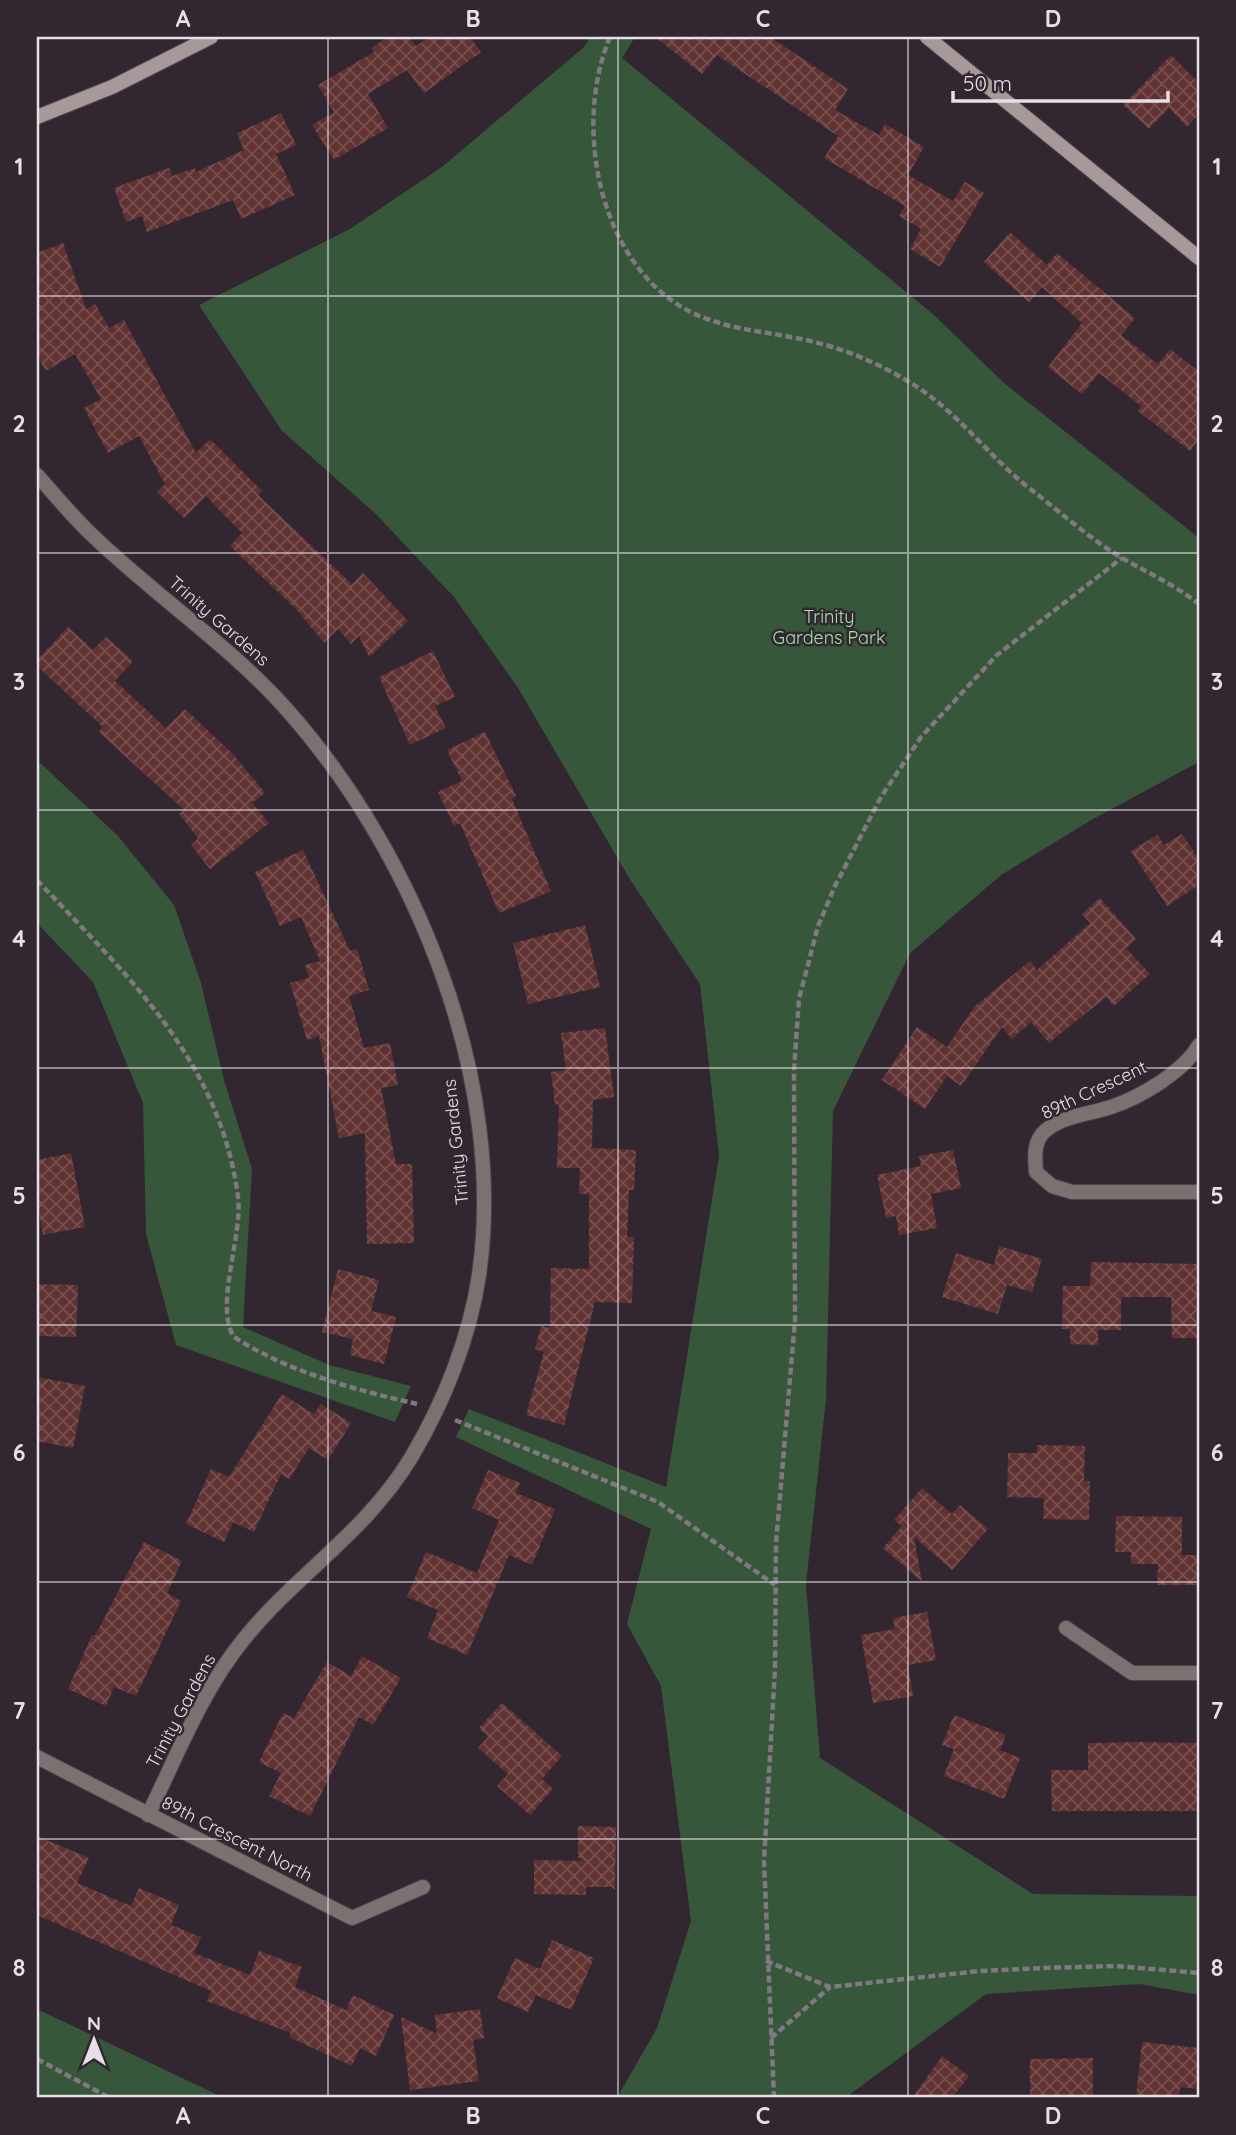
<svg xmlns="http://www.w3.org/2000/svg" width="1236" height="2135" viewBox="0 0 1236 2135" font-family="Quicksand,sans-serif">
<defs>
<pattern id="building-cross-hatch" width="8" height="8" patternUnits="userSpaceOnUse" patternTransform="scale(1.75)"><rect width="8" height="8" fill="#613232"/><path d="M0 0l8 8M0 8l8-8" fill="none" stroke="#784f50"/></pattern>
</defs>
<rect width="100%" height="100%" fill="#322731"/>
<g fill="#36573a">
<path d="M591,37H635L622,58L934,315L1004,383L1199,538V762L1093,819L1001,875L910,953L833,1111L826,1399L806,1584L820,1758L1033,1894L1199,1896V1995L1140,1984L986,1994L845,2098H617L657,2028L691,1921L661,1686L627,1624L651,1529L456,1437L469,1409L666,1487L719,1156L700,984L631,881L518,688L454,597L375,513L282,431L199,305L350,229L442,167L583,48Z"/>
<path d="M37,760L118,836L174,905L201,983L224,1080L252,1169L243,1327L329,1365L411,1386L395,1422L176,1345L146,1234L143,1103L93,982L37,923Z"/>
<path d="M37,2009L224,2098H37Z"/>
</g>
<g fill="url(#building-cross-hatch)">
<path d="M387,37H409L416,46L429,37H470L481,52L424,93L407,70L368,94L388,128L334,160L312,125L334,112L318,85L374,52L372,48Z"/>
<path d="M655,37H770L848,89L835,110L879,135L885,124L924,147L908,175L953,201L965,182L984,193L940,267L910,249L921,229L899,216L905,206L824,158L838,136L717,55L702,74Z"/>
<path d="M1171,55L1199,83V114L1187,127L1169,108L1149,129L1123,105Z"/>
<path d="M281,113L296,145L276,154L295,195L241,219L233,200L147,232L142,216L126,222L114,188L169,168L172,176L195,168L196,172L244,150L237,133Z"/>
<path d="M1010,232L1047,265L1057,253L1135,318L1121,335L1158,364L1170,349L1199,372V439L1190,451L1138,411L1141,406L1099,373L1082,394L1048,367L1082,323L1042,287L1029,302L984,262Z"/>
<path d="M63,243L86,309L95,304L109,328L124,320L196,453L210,439L262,491L258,495L352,584L363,573L408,621L369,657L359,636L351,644L338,629L324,643L297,610L230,546L242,533L206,496L184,518L157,492L165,484L139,436L108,453L84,408L101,399L75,354L46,371L37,355V253Z"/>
<path d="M68,627L93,650L106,637L133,661L115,681L166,728L185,709L233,754L265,793L252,803L269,823L210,869L191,845L198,838L179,814L184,810L99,732L103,727L37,666V660Z"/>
<path d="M433,651L455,697L435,706L446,728L410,745L379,677Z"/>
<path d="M485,732L516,796L512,799L551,891L499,913L460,823L454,826L438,792L462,781L447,750Z"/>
<path d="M1182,834L1199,860V885L1167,906L1131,851L1157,835L1164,845Z"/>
<path d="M303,850L350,951L357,949L369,990L349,996L364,1048L390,1043L398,1085L381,1088L396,1164H412L414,1243L367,1244L365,1133L339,1138L319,1036L307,1040L290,983L309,978L305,965L320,961L301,917L280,926L255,872Z"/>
<path d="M1100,898L1136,939L1126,948L1150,974L1114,1006L1106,997L1049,1043L1031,1022L1012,1039L1002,1027L961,1086L947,1076L925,1109L882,1080L917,1027L947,1047L975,1006L1030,961L1037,970L1090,923L1082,914Z"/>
<path d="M585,925L600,987L528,1004L513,943Z"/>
<path d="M605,1028L614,1097L593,1100L592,1148L636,1150L634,1190H629L627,1237H634L632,1303L595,1302L564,1425L526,1415L544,1352L535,1349L541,1326L550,1328L551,1268L589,1269V1194H579L580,1168H557L559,1104L555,1105L551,1072L566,1070L561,1033Z"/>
<path d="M953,1150L961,1188L931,1194L937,1228L899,1235L896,1216L886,1218L877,1175L921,1166L919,1156Z"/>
<path d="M71,1153L85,1227L43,1235L37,1201V1160Z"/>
<path d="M999,1246L1042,1259L1032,1292L1007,1285L998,1314L942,1297L956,1253L994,1265Z"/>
<path d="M1091,1262L1199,1264V1338H1172L1171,1297H1121V1330H1098V1345L1070,1344V1329H1062L1063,1286H1090Z"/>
<path d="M338,1269L379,1280L371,1311L396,1317L384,1364L350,1355L353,1339L322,1332Z"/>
<path d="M37,1284L78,1285L76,1337L37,1336Z"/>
<path d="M37,1377L85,1386L73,1448L37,1441Z"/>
<path d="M282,1394L314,1414L321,1404L351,1423L328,1460L309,1448L289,1479L281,1474L254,1532L233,1522L224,1542L186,1524L211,1469L229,1477Z"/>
<path d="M1037,1445L1085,1446L1084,1481H1090L1089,1520L1043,1519L1044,1498L1007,1497L1008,1453H1037Z"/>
<path d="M488,1470L520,1483L516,1493L555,1509L532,1565L509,1555L467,1655L427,1638L438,1610L407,1597L426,1552L477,1573L499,1520L472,1508Z"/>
<path d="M922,1488L952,1514L960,1505L988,1529L952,1570L914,1537L922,1582L883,1548L902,1526L894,1520Z"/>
<path d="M1116,1516L1182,1517V1555H1199V1585H1157L1158,1564H1131V1552H1115Z"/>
<path d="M144,1542L182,1561L167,1593L181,1601L136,1696L114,1687L106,1706L68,1689L92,1635L95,1636Z"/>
<path d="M927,1612L936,1660L908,1665L913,1696L873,1703L861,1635L895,1629L893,1618Z"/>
<path d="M362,1656L401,1678L373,1725L359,1717L310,1816L269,1796L281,1773L259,1762L283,1713L294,1718L327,1662L351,1676Z"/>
<path d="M502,1703L562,1756L542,1779L553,1789L530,1815L497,1786L508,1774L478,1748L488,1737L479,1728Z"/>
<path d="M954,1715L1006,1735L1000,1750L1020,1758L1004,1799L944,1776L954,1749L942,1745Z"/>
<path d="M1136,1742L1199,1743V1811H1052L1051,1770H1088V1743Z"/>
<path d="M578,1826L616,1827L615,1890L612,1887H586V1895L534,1894V1860L582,1861L578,1857Z"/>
<path d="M37,1836L89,1858L77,1883L131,1906L139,1888L179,1905L171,1925L201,1937L194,1953L250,1975L259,1951L302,1967L295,1987L346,2010L353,1995L394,2015L376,2056L360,2048L352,2066L289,2037L291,2033L207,2001L211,1991L37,1915Z"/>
<path d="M552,1940L594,1958L571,2010L536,1995L528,2012L497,1998L515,1958L540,1969Z"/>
<path d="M480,2009L484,2038L473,2040L479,2081L410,2090L401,2017L437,2034L435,2015Z"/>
<path d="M1142,2042L1199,2048V2089L1180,2087L1179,2098H1136Z"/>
<path d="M942,2056L969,2076L952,2098H912Z"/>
<path d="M1093,2058V2098H1030V2059Z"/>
</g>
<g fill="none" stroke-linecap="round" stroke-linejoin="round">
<g stroke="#4f444e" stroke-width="16">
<g id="street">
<path d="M37,475C55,495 72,516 91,534C155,596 230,645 289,712C416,856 507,1081 479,1275C470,1337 444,1402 412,1456C366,1533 298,1572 244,1639C202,1690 177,1756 148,1815"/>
<path d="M1199,1045C1183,1072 1141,1097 1111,1107C1090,1114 1062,1116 1045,1131C1033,1142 1035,1157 1036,1172L1052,1186L1072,1192H1199"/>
<path d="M1066,1628L1132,1673H1199"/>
<path d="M37,1757L352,1918L423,1887"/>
</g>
</g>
<g stroke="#4f444e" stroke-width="16">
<g id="secondary">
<path d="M927,37L1199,258"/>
<path d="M37,117L112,87L211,37"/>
</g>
</g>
<g stroke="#827881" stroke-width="4.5" stroke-dasharray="7 3.5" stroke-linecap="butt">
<path d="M610,37C570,132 602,284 710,320C744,332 780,333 814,342C847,350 877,363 906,380C955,408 986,454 1029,488C1059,511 1090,539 1122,558C1148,573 1175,585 1199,604"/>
<path d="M37,880C126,975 220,1059 238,1197C243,1236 214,1306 234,1337C288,1372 356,1390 417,1404"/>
<path d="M455,1420L658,1502L775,1585"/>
<path d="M766,1961L830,1987L980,1971L1046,1968L1116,1966L1199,1973"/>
<path d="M771,2038L830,1987"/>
<path d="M37,2059L110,2098"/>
<path d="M774,2098L764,1861L775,1669L776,1543L795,1320L794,1069L799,999L818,926L835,886L881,797L921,737L997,655L1122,558"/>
</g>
<use href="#street" stroke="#7a7171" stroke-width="14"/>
<use href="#secondary" stroke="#a79999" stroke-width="14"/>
</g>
<path fill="none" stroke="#e7dfe6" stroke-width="2" stroke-opacity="0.55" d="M328,37V2098M618,37V2098M908,37V2098M37,296H1199M37,553H1199M37,810H1199M37,1068H1199M37,1325H1199M37,1582H1199M37,1839H1199"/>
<g text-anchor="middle" stroke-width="5" stroke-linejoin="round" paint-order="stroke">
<g font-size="18" fill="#a3e0aa" stroke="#322731">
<text x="829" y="623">Trinity<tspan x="829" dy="21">Gardens Park</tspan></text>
</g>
<g font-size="18" fill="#e7dfe6" stroke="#322731">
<text transform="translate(219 621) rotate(41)" y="6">Trinity Gardens</text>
<text transform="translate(1094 1090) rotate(-25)" y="6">89th Crescent</text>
<text transform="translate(456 1142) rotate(-96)" y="6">Trinity Gardens</text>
<text transform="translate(181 1711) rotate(-62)" y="6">Trinity Gardens</text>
<text transform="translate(237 1839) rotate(27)" y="6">89th Crescent North</text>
</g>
</g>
<rect width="1236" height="2135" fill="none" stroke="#322731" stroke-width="77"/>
<g transform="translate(94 2040)" stroke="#322731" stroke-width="5" paint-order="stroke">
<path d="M0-5L12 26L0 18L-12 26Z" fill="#e7dfe6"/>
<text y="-10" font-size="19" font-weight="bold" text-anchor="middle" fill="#e7dfe6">N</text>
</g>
<path d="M953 91v10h215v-10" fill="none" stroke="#e7dfe6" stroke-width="3.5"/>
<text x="963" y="91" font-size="21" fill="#e7dfe6" stroke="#322731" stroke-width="5" paint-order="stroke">50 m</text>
<rect x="38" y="38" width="1160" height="2058" fill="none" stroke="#e7dfe6" stroke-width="2.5"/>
<g font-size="23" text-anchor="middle" font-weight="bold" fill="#e7dfe6">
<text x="183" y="27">A</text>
<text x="473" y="27">B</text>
<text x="763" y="27">C</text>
<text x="1053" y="27">D</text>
<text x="19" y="175">1</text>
<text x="1217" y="175">1</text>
<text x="19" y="432">2</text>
<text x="1217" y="432">2</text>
<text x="19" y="690">3</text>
<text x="1217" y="690">3</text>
<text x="19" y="947">4</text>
<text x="1217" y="947">4</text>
<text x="19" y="1204">5</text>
<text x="1217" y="1204">5</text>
<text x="19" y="1461">6</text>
<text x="1217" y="1461">6</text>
<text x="19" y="1719">7</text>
<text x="1217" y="1719">7</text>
<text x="19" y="1976">8</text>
<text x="1217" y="1976">8</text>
<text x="183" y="2124">A</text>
<text x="473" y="2124">B</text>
<text x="763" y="2124">C</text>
<text x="1053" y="2124">D</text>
</g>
</svg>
